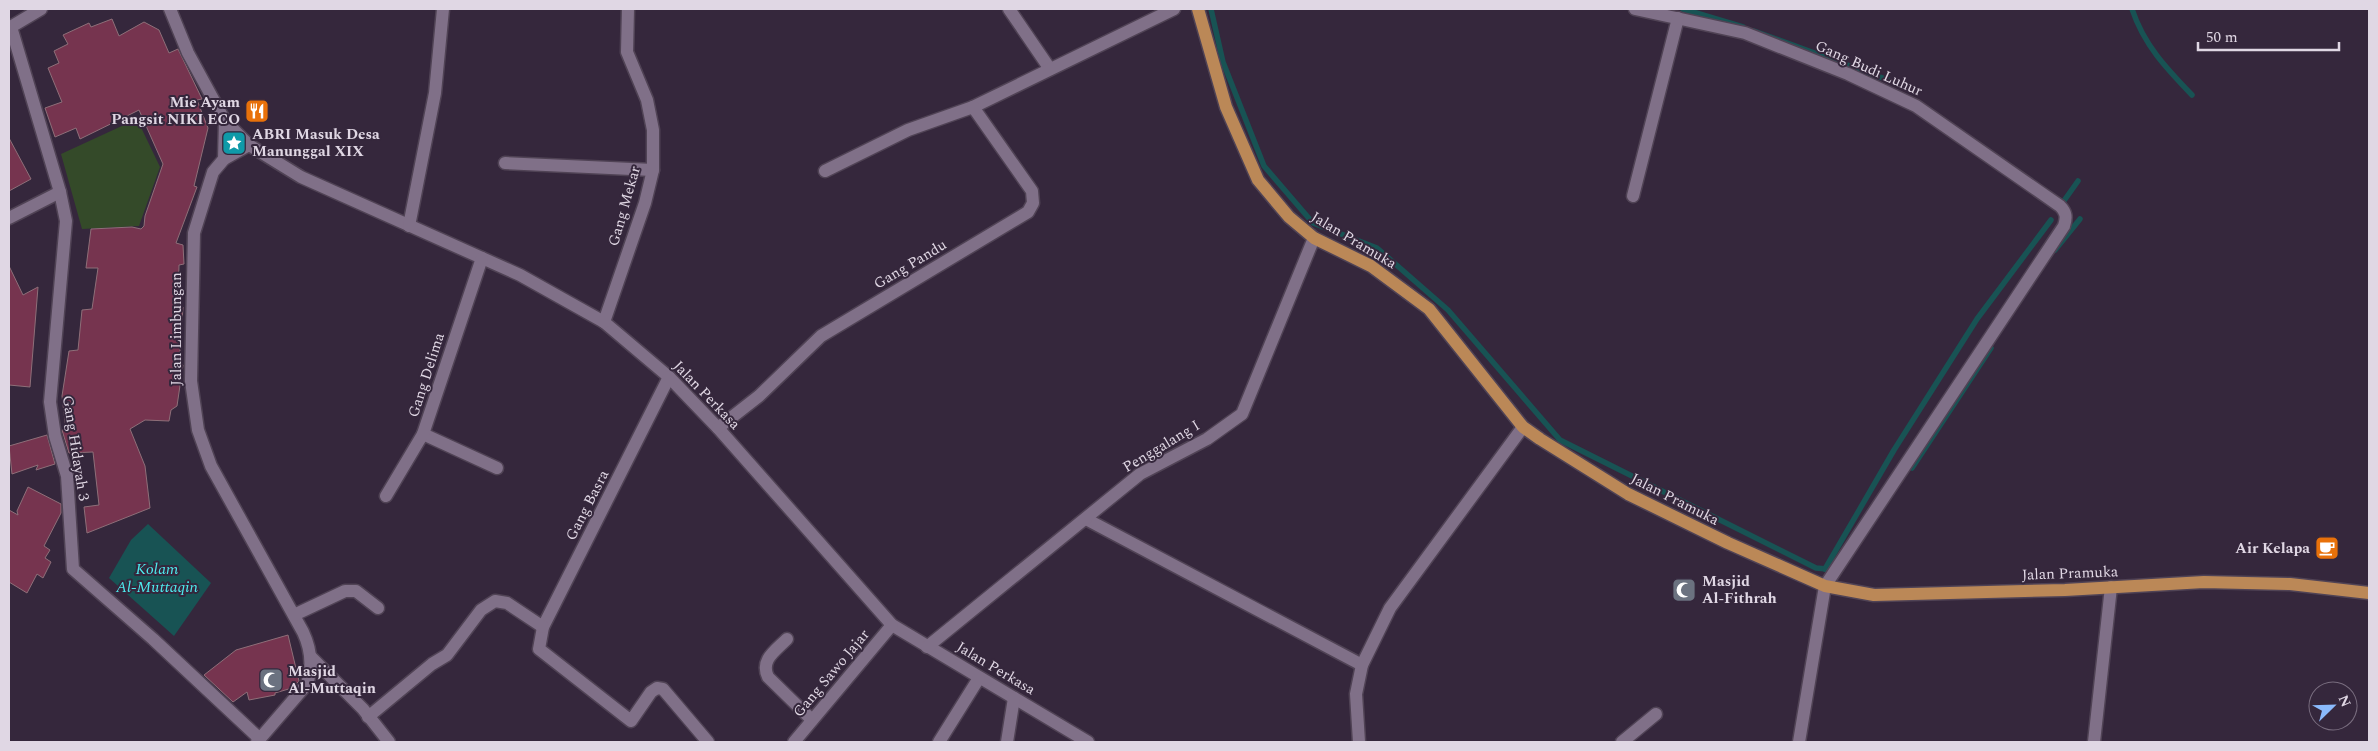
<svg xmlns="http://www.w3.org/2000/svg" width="2378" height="751" viewBox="0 0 2378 751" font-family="Spectral,serif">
<rect width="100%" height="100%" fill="#35273c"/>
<path fill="#344a29" d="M137,119L160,167L139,226L82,229L61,154Z"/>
<path fill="#185354" d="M148,524L211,583L174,636L109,578L131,540Z"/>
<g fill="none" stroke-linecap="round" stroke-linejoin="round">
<g stroke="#185354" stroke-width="5.5">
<path d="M1211,9L1223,62L1264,166L1313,223L1377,248L1448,310L1560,440L1816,568L1827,569"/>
<path d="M1683,9L1743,27"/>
<path d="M2132,9C2144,45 2166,68 2192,95"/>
<path d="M1754,31L1910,88"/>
<path d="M2061,205L2078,181"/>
<path d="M2055,250L2080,219"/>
<path d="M1912,468L1991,348"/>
<path d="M1825,569L1894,450L1977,319L2051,220"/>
</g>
</g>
<g fill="#76344f" stroke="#8e6f79">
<path d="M112,19L119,36L144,22L159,30L169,53L178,49L202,99L197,100L208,128L194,186L197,187L176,243L183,245L184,264L179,265L178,307H183L179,365H183L177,406L171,410L169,421L145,420L130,429L145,466L150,508L87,533L84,507L99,505L93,452L69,453L62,430L66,429L62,396L69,351L78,350L82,310L92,309L98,268H86L91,229L132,227L141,229L144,226L145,216L163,164L139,110L80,139L76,128L55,137L45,108L62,102L48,68L59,63L54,51L68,44L63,35L89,23L91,27Z"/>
<path d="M9,138L31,179L9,191Z"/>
<path d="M9,266L23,295L38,287L30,387L9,385Z"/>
<path d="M47,435L55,464L36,470L38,465L12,474L9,446Z"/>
<path d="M28,487L61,504V513L44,546L50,550L45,558L51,562L43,578L37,574L27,593L9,582V510L18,515L17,511Z"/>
<path d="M288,635L299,681L292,688L275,693V695L249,700L247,692L233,702L204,675L236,650Z"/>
</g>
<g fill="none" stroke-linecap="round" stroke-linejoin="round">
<g stroke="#504355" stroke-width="15">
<g id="minor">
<path d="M170,9L188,53L225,121L224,159L213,172L194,233L191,381L198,430L211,466L303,632C311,649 313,666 307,684L257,742"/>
<path d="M1009,9L1050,69"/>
<path d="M1635,9L1745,33L1848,74L1916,106L2060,206C2066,212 2067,217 2064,226L1825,586L1799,742"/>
<path d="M11,27L60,192L66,221L50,402L55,436L67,476L73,569L153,639L260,739"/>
<path d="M9,28L41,9"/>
<path d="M225,121L249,145L301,177L520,275L604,322L669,377L718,428L892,625L1088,742"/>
<path d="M224,159L249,145"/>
<path d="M505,163L653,170"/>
<path d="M825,171L908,130L973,107L1174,9"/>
<path d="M1633,196L1678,18"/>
<path d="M9,218L60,192"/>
<path d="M409,226L435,93L443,9"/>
<path d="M604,322L645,203L653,170V130L647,100L627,52L628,9"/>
<path d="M669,377L543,627L539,649L631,721L651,692L657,688L663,689L708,742"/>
<path d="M718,428L759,396L821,336L1028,212L1033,203L1032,191L973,107"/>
<path d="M423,434L497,468"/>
<path d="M386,496L423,434L482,258"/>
<path d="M1086,519L1362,665"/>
<path d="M294,615L345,591H356L378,608"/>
<path d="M787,639C775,651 760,660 768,677L812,720"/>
<path d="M927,647L1140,474L1207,439L1242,414L1314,238"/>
<path d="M311,657L363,709L389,742"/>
<path d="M368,717L432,664L447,655L481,610L495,601L507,603L543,627"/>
<path d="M794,742L892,625"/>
<path d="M939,742L979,678"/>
<path d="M1007,742L1014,698"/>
<path d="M1359,742L1356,694L1362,665L1390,608L1523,427"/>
<path d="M1622,742L1656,714"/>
<path d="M2094,742L2111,587"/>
</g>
</g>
<g stroke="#504355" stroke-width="15">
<path id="major" d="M1198,9L1226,107L1258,180L1289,217L1314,238L1371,266L1429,309L1523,427L1540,439L1628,494L1728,543L1825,586L1874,595L2065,590L2204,582L2290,584L2369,593"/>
</g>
<use href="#minor" stroke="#807088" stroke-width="12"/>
<use href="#major" stroke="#bb8857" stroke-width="12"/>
</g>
<defs>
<g id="restaurant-square" transform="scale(1.25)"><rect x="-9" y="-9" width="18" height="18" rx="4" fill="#e8710a" stroke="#35273c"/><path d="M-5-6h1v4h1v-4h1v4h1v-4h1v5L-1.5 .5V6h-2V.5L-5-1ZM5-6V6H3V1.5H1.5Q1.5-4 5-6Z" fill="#fff"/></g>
<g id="sight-square" transform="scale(1.25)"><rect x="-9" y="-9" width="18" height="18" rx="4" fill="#0f9aa8" stroke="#35273c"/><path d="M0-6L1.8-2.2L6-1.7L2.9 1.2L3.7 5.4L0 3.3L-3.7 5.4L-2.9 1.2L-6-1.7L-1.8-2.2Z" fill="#fff"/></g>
<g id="cafe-square" transform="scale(1.25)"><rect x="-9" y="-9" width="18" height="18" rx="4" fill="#e8710a" stroke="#35273c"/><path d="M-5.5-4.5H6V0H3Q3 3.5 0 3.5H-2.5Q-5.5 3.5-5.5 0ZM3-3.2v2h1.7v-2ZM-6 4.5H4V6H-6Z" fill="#fff"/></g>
<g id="mosque-square" transform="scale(1.25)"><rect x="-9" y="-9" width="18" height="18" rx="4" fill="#6b7280" stroke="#35273c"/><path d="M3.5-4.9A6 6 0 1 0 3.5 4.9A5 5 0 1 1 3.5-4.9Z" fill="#fff"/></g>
</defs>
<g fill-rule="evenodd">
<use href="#restaurant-square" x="257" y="111"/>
<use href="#sight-square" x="234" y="143"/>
<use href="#cafe-square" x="2327" y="548"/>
<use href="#mosque-square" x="1684" y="590"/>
<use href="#mosque-square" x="271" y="680"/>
</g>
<g text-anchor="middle" stroke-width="4" stroke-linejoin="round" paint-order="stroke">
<g font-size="15" fill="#e0d7e4" stroke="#35273c">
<text transform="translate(1869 68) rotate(24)" y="5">Gang Budi Luhur</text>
<text transform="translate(624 206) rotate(-74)" y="5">Gang Mekar</text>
<text transform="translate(1354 240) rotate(31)" y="5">Jalan Pramuka</text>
<text transform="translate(910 264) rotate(-31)" y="5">Gang Pandu</text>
<text transform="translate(176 329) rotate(-90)" y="5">Jalan Limbungan</text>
<text transform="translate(426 375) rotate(-72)" y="5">Gang Delima</text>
<text transform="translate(707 395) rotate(46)" y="5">Jalan Perkasa</text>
<text transform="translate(1161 446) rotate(-31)" y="5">Penggalang I</text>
<text transform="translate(76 448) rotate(81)" y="5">Gang Hidayah 3</text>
<text transform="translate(1675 499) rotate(27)" y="5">Jalan Pramuka</text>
<text transform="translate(587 505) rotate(-63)" y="5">Gang Basra</text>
<text transform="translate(2070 573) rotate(-2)" y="5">Jalan Pramuka</text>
<text transform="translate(996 668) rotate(31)" y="5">Jalan Perkasa</text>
<text transform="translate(831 673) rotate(-50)" y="5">Gang Sawo Jajar</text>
</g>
<g font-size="15" font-weight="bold" fill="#e0d7e4" stroke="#35273c" text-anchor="start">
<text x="240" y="107" text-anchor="end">Mie Ayam<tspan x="240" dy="17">Pangsit NIKI ECO</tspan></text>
<text x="252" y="139">ABRI Masuk Desa<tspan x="252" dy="17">Manunggal XIX</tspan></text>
<text x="2310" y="553" text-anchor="end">Air Kelapa</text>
<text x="1702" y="586">Masjid<tspan x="1702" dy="17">Al-Fithrah</tspan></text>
<text x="288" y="676">Masjid<tspan x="288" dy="17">Al-Muttaqin</tspan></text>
</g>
<g font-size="16" font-style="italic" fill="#4deaed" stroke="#35273c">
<text x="157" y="574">Kolam<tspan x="157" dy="18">Al-Muttaqin</tspan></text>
</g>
</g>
<rect width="2378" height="751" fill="none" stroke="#e0d7e4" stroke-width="20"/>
<g transform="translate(2333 706) rotate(67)"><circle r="24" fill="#35273c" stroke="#796d7f"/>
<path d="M0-4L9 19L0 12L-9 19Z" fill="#8bbafc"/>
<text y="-8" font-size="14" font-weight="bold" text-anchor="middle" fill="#e0d7e4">N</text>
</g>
<path d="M2198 42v8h141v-8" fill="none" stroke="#e0d7e4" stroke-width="2.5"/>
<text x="2206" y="42" font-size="15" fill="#e0d7e4" stroke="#35273c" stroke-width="4" paint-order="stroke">50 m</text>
</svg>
